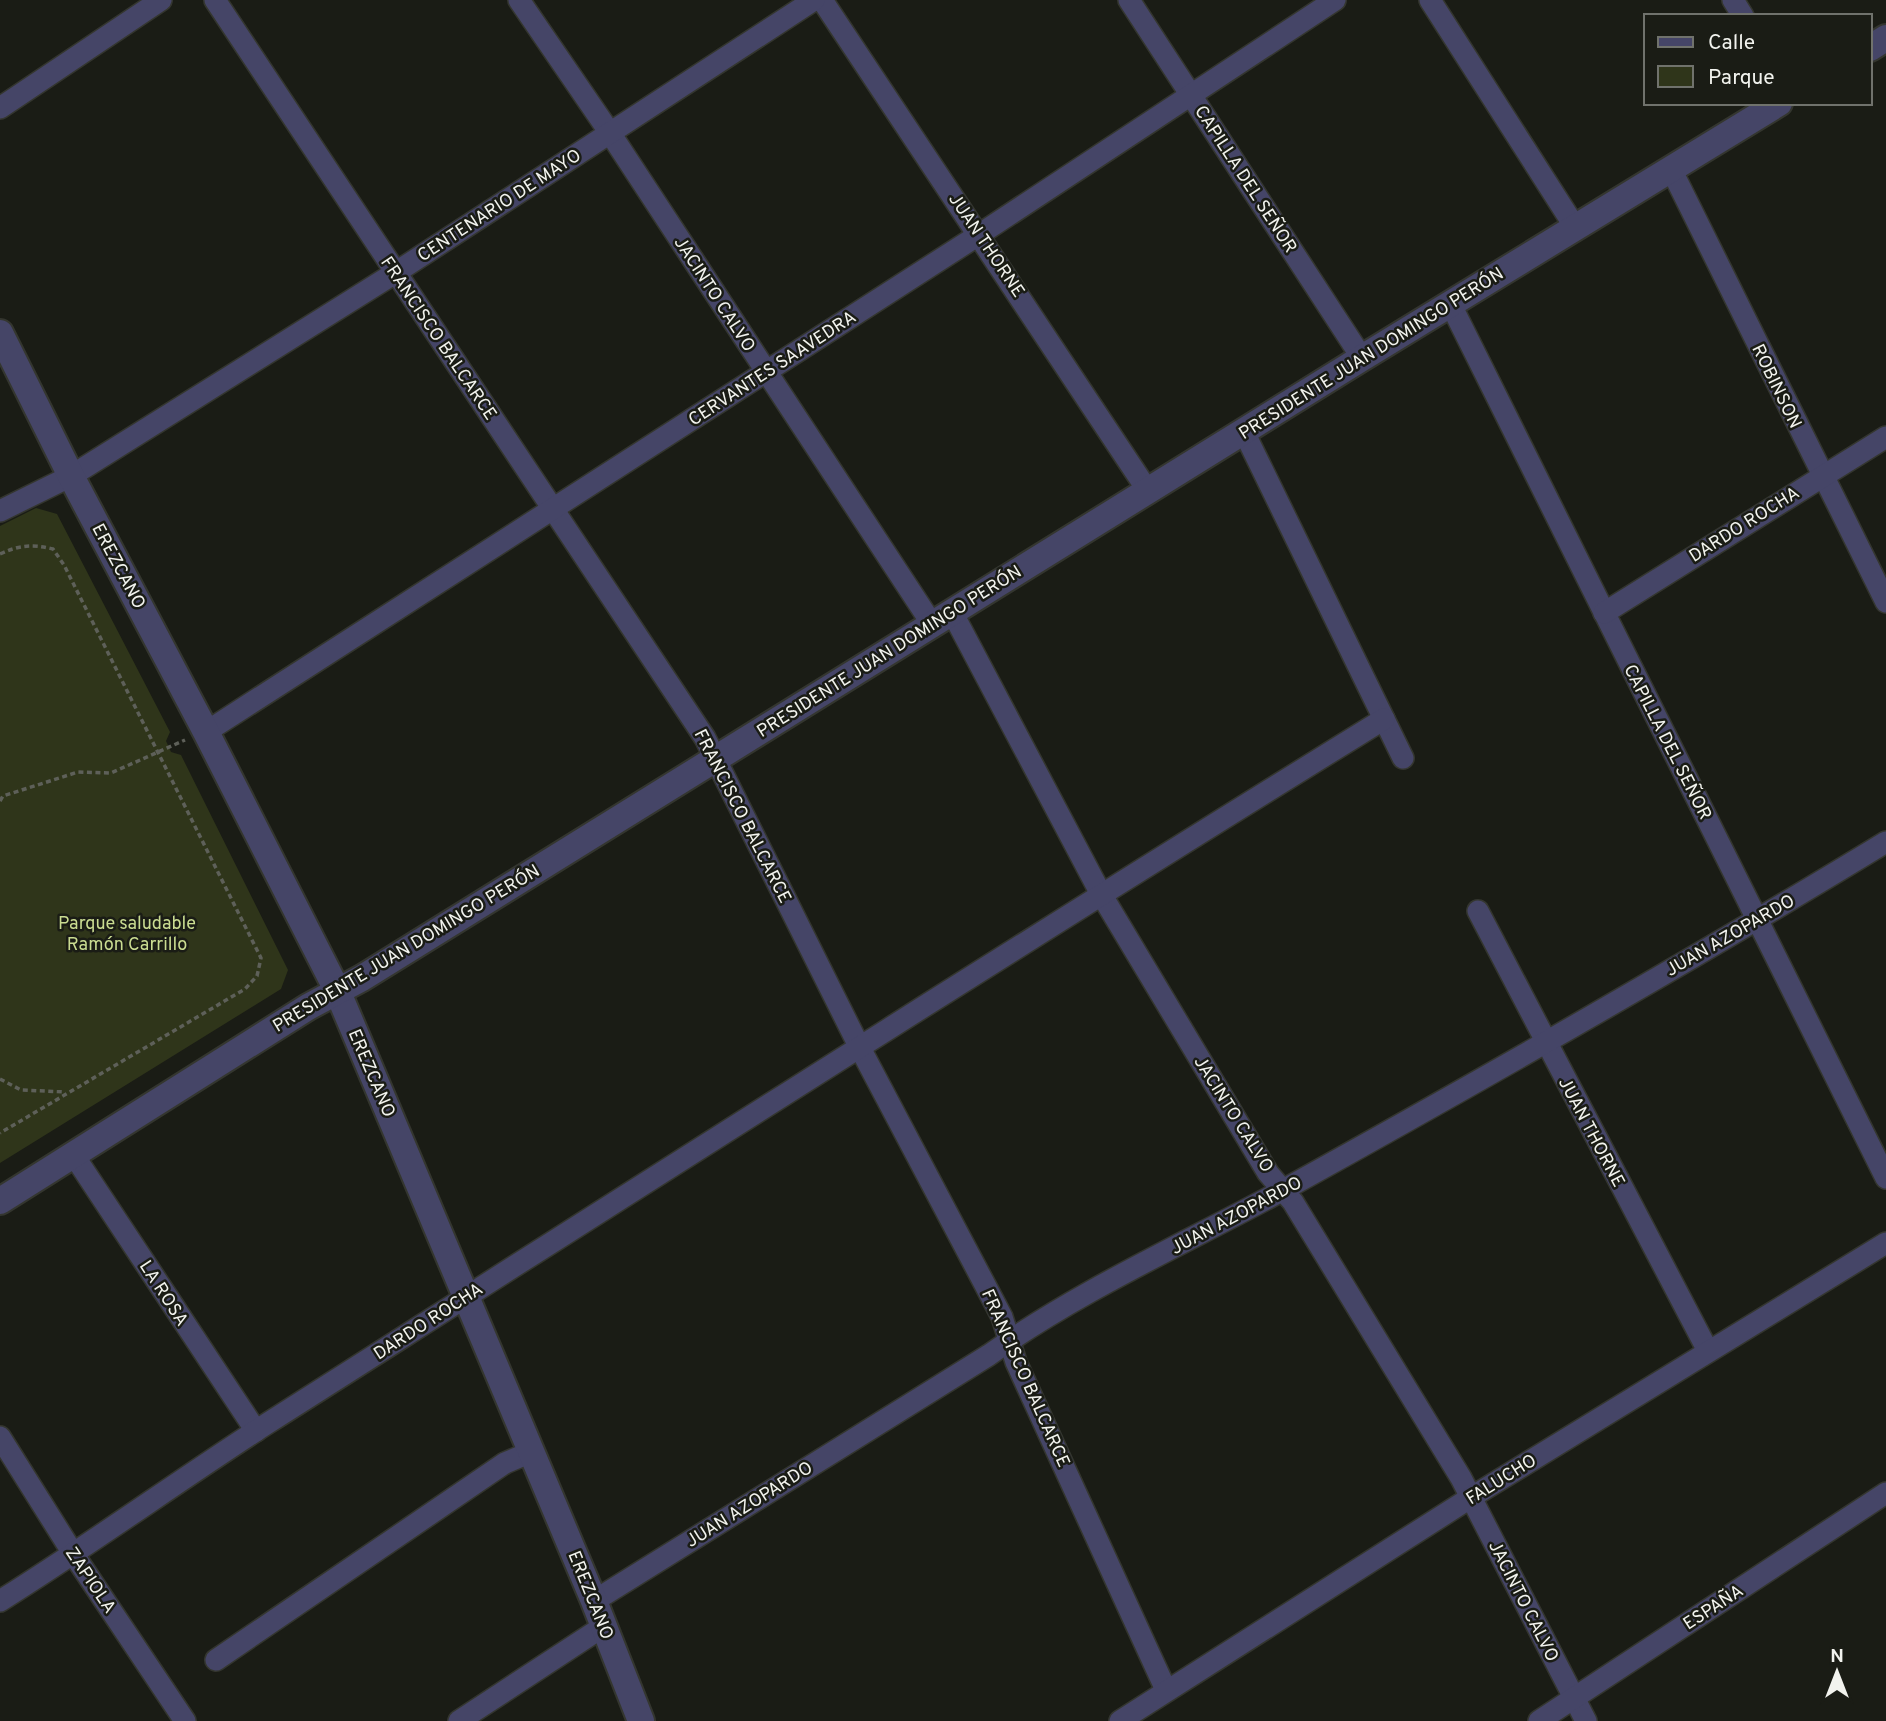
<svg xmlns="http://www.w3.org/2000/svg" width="1886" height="1721" viewBox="0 0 1886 1721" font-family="Overpass,sans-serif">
<rect width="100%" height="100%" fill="#1a1c15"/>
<path fill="#2f351a" d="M36,508L57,514L170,732L166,741L171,752L181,755L288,970L281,989L0,1163V526Z"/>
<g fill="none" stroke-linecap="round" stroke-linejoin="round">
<g stroke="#34362f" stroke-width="24">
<g id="minor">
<path d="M215,0L705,738L860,1048L1002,1317L1016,1362L1166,1690"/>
<path d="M519,0L610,133L932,624"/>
<path d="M822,0L1148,491"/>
<path d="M1129,0L1362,358"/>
<path d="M1430,0L1575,227"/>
<path d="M1733,0L1743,16"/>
<path d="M0,108L161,0"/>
<path d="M1671,169L1886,602"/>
<path d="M1451,305L1886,1178"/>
<path d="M1244,432L1403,758"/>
<path d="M0,511L71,476L395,273L814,0"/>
<path d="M952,612L1101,894L1268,1173L1293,1202L1461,1478L1586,1721"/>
<path d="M1604,613L1886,437"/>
<path d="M206,732L980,234L1335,0"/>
<path d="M1478,911L1708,1351"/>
<path d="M73,1154L256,1431"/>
<path d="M0,1437L74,1555L185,1721"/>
<path d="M0,1601C91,1544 178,1481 268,1423C639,1187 1010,950 1384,719"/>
<path d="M594,1601L989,1355C1080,1290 1186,1243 1285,1189C1487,1077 1689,962 1886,842"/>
<path d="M216,1660L505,1463L531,1452"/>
<path d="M459,1721L604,1626"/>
<path d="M1120,1721L1470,1498L1886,1243"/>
<path d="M1539,1721L1886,1493"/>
</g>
</g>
<g stroke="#34362f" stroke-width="30">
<g id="tertiary">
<path d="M1870,48L1886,38"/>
<path d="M0,333L71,476L206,732L337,990L594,1601L641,1721"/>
<path d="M0,1201L308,1007L362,978L1362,358L1779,103"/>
</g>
</g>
<g stroke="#5e6059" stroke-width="3.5" stroke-dasharray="5 3.5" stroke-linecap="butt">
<path d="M0,554C19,545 33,544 53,549L64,565L261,958L257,976L245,989L0,1133"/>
<path d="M0,801L3,796L78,772L111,773L185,740"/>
<path d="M0,1079L21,1090L65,1092"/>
</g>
<use href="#minor" stroke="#454567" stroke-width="21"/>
<use href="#tertiary" stroke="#454567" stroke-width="26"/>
</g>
<g text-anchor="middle" stroke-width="5" stroke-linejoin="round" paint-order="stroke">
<g font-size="18" fill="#f2f3ee" stroke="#1a1c15">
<text transform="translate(1246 179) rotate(57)" y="6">CAPILLA DEL SEÑOR</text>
<text transform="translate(499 205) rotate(-33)" y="6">CENTENARIO DE MAYO</text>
<text transform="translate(987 245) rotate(56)" y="6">JUAN THORNE</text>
<text transform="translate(715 294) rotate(57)" y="6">JACINTO CALVO</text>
<text transform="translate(439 338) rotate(56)" y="6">FRANCISCO BALCARCE</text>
<text transform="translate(1371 353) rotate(-32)" y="6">PRESIDENTE JUAN DOMINGO PERÓN</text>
<text transform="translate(772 368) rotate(-33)" y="6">CERVANTES SAAVEDRA</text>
<text transform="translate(1777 386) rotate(64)" y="6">ROBINSON</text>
<text transform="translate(1744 524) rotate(-32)" y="6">DARDO ROCHA</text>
<text transform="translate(119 566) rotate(62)" y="6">EREZCANO</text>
<text transform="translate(889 651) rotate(-32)" y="6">PRESIDENTE JUAN DOMINGO PERÓN</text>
<text transform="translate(1668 742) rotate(63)" y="6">CAPILLA DEL SEÑOR</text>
<text transform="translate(743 816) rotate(63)" y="6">FRANCISCO BALCARCE</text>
<text transform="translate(1730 935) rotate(-30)" y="6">JUAN AZOPARDO</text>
<text transform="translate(406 948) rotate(-31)" y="6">PRESIDENTE JUAN DOMINGO PERÓN</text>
<text transform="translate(372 1073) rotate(67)" y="6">EREZCANO</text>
<text transform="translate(1234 1114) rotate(58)" y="6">JACINTO CALVO</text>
<text transform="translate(1592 1132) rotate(62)" y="6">JUAN THORNE</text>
<text transform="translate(1236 1215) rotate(-28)" y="6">JUAN AZOPARDO</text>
<text transform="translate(164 1293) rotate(57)" y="6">LA ROSA</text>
<text transform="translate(428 1321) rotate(-33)" y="6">DARDO ROCHA</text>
<text transform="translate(1026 1378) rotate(66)" y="6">FRANCISCO BALCARCE</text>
<text transform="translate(1501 1479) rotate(-32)" y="6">FALUCHO</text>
<text transform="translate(749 1504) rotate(-32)" y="6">JUAN AZOPARDO</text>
<text transform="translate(91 1580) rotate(56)" y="6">ZAPIOLA</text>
<text transform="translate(591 1595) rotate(68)" y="6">EREZCANO</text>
<text transform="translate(1524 1601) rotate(63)" y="6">JACINTO CALVO</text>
<text transform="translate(1713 1607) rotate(-33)" y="6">ESPAÑA</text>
</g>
<g font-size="18" fill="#cadc91" stroke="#1a1c15">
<text x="127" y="929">Parque saludable<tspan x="127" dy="21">Ramón Carrillo</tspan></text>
</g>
</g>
<rect x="1644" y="14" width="228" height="91" fill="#1a1c15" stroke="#70726c" stroke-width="2"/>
<rect x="1658" y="37" width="35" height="10" fill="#454567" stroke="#70726c" stroke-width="2"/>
<text x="1708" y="49" font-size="21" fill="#f2f3ee">Calle</text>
<rect x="1658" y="66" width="35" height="21" fill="#2f351a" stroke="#70726c" stroke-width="2"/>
<text x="1708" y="84" font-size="21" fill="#f2f3ee">Parque</text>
<g transform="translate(1837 1672)" stroke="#1a1c15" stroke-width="5" paint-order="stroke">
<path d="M0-5L12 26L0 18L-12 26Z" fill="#f2f3ee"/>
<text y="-10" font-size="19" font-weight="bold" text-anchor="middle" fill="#f2f3ee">N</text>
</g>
</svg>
